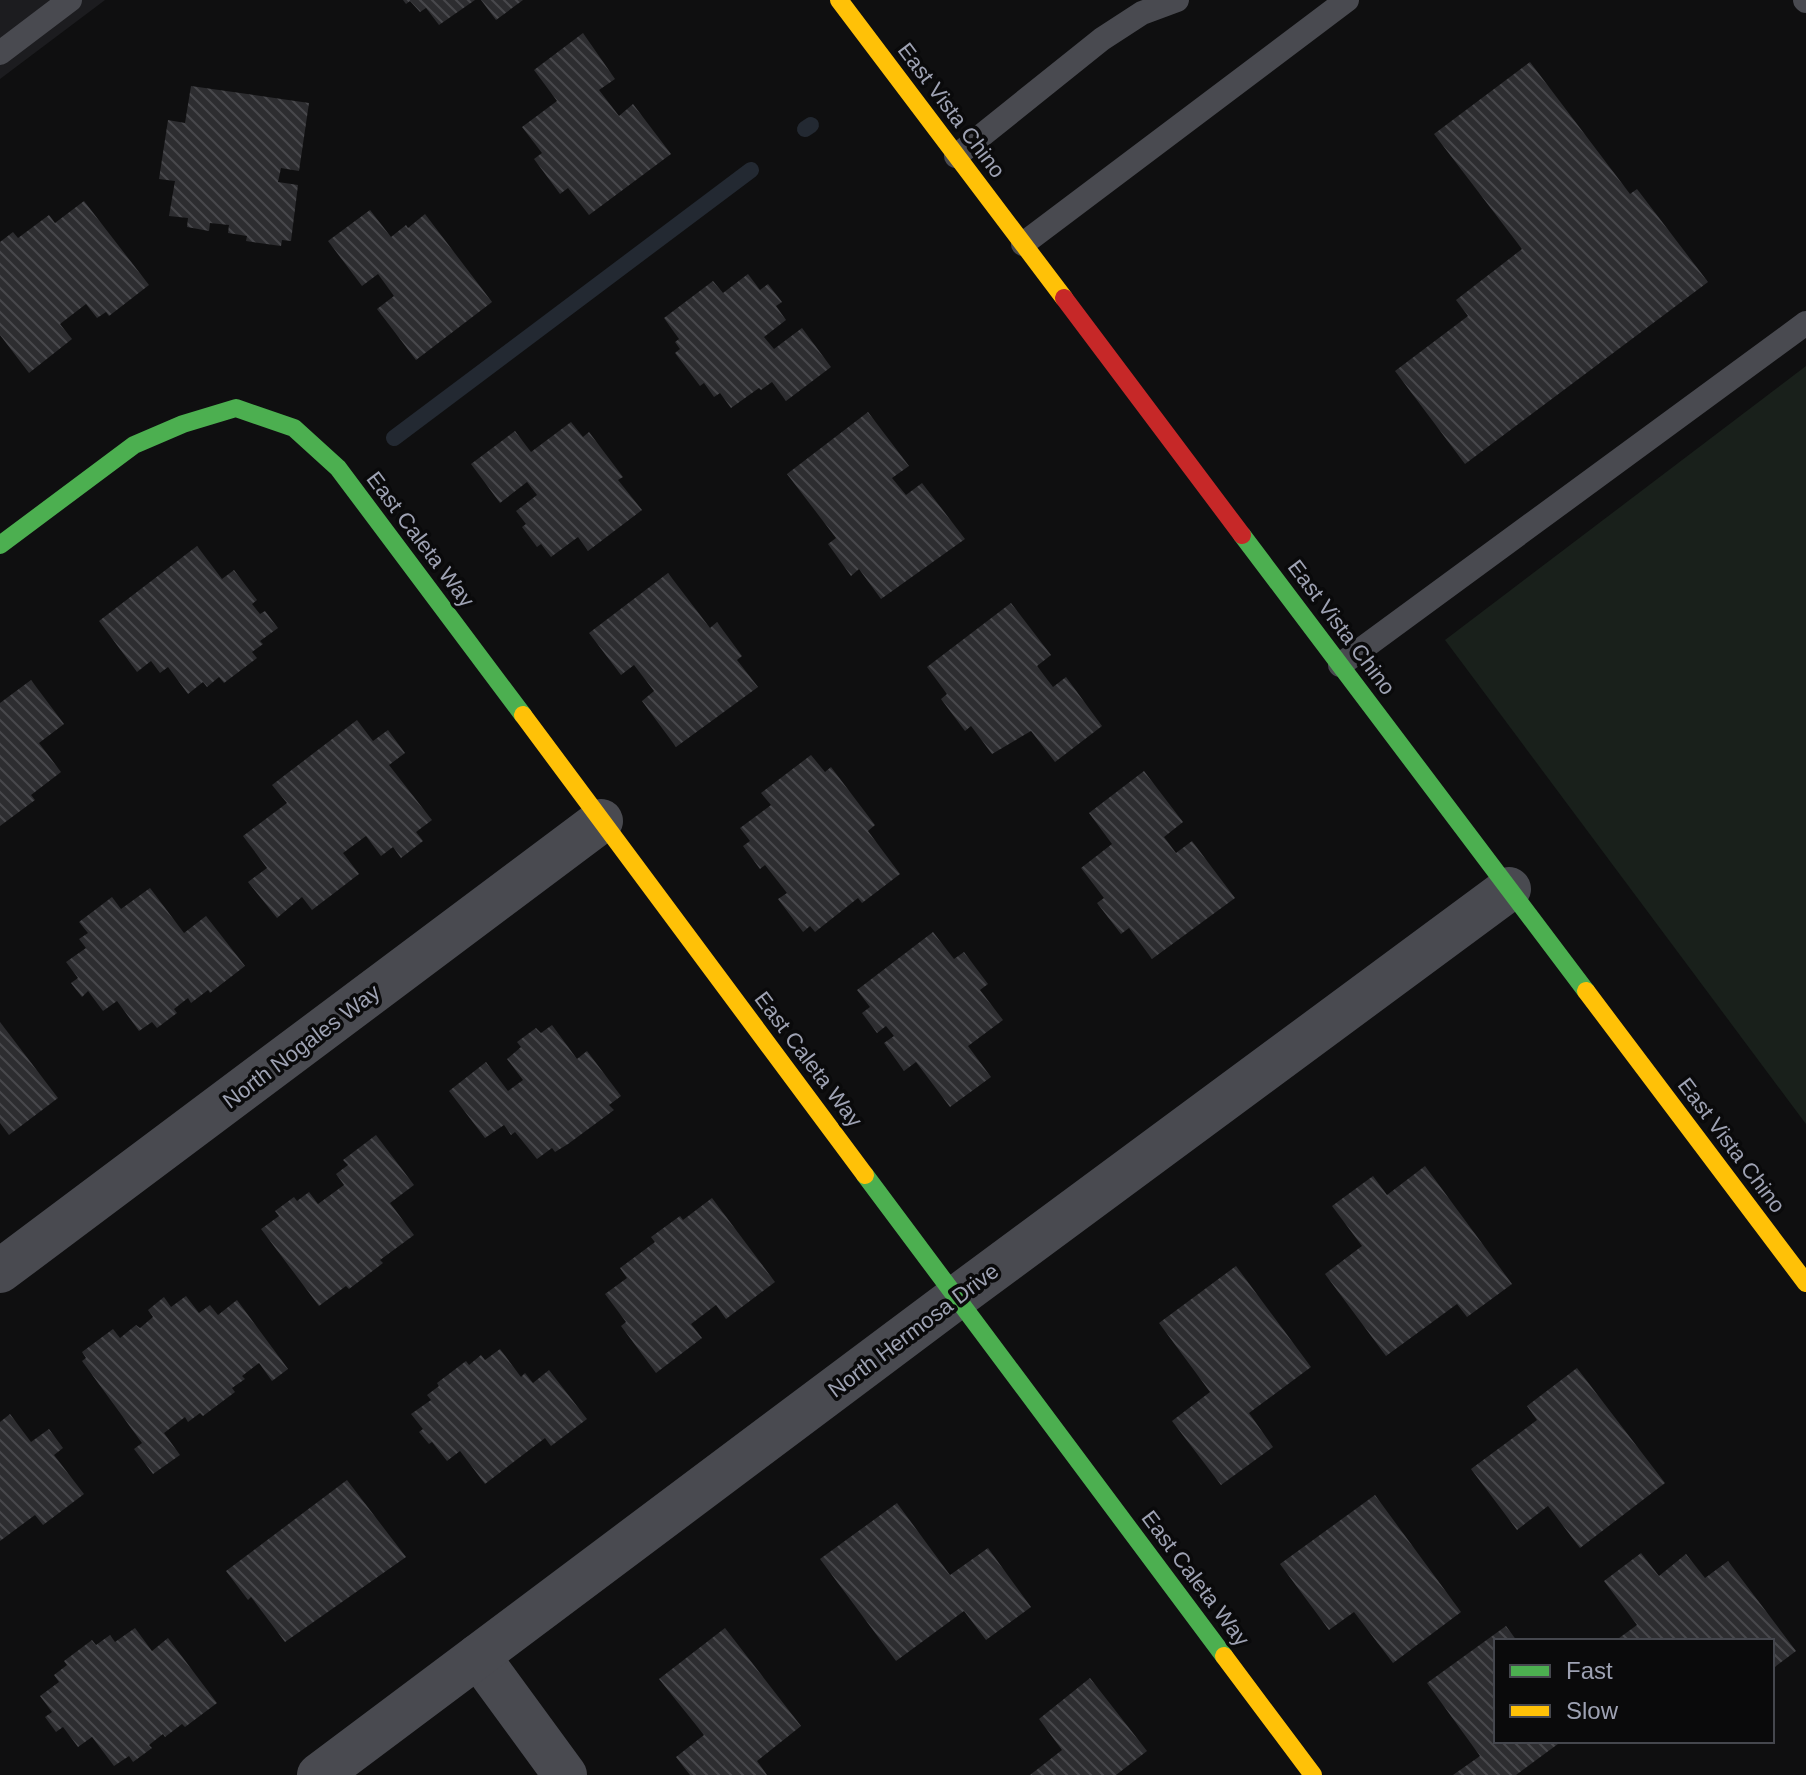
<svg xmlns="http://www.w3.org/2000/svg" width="1806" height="1775" viewBox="0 0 1806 1775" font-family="Arial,sans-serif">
<defs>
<pattern id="building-back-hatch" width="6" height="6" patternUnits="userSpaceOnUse" patternTransform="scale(2)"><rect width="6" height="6" fill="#2d2d30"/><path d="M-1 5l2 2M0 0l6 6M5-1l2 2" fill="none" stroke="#48484c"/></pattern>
</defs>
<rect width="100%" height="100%" fill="#0f0f10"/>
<path fill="#1c1c1f" d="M0,0H105L0,79Z"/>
<path fill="#19201b" d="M1806,366V1124L1445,640Z"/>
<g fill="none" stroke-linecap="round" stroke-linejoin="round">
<g stroke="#232932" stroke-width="16">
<path d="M805,129L811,125"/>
<path d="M394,438L751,170"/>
</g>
</g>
<g fill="url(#building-back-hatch)">
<path d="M403,0H475L439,25L426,8L420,12L410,1L406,4Z"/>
<path d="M481,0H523L496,20Z"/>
<path d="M583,33L615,79L599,90L619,116L633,104L671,154L589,215L568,188L560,194L534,159L542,153L522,127L557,101L534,70Z"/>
<path d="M1530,62L1630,194L1637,189L1708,282L1465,464L1395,371L1468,316L1456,300L1522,249L1434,134Z"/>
<path d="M191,86L309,103L299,171L281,168L278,182L298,185L291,241L282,240L281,246L246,241L247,236L228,233L229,225L210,223L209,231L187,227L188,218L169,216L175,181L159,179L168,120L185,123Z"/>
<path d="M84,201L149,285L109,316L106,312L97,318L86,304L60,324L72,339L29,373L0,335V242L13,232L18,238L49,215L55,223Z"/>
<path d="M370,210L391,237L406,225L408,228L425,214L492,302L416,360L377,309L394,296L378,274L362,286L328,241Z"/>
<path d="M748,274L760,290L768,284L782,302L776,306L786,320L764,337L774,349L802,328L831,367L786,401L772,382L761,390L759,388L731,408L720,393L714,397L704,383L700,386L675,353L680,349L675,342L679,339L664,318L713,281L723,293Z"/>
<path d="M868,412L909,466L892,478L906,495L922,483L965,539L881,599L859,569L851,576L828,544L836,538L787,474Z"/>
<path d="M571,422L583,437L589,432L623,477L618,480L642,510L588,551L578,537L551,557L541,544L537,547L522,527L526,524L516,511L537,495L527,482L500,503L471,464L515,431L531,452Z"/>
<path d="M197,546L222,579L234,570L257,600L252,604L260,614L265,611L278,628L260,641L263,644L252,652L257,658L224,683L219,677L207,687L203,682L188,694L168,667L160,673L151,661L137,672L99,621Z"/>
<path d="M668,573L710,628L717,622L742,656L737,660L758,687L676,747L642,701L654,691L634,665L621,675L589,633Z"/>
<path d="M1011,603L1051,655L1037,666L1053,687L1066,677L1102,726L1055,762L1031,731L992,754L971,726L965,731L941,699L947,694L927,667Z"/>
<path d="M31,680L64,724L39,743L61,772L31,795L35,800L0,826V703Z"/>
<path d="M357,720L373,741L388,730L405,753L389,765L432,820L416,832L423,841L401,858L393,847L381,856L366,836L343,853L359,874L312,910L302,897L277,918L248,882L267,868L243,836L287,803L272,785Z"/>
<path d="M811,755L825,772L831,767L875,825L868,831L900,874L862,903L858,898L815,932L810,926L803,932L778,899L787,893L765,865L760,869L743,846L750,841L740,828L771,805L761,793Z"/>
<path d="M1144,771L1183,822L1164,837L1176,853L1192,841L1235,898L1152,959L1129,928L1121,934L1097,903L1104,898L1081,868L1112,844L1089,813Z"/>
<path d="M150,888L184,933L206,916L245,966L210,993L208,990L191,1003L188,998L174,1009L177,1013L157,1028L152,1022L139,1031L117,1001L103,1011L88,991L82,997L71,983L78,978L66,962L86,948L79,939L88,933L79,922L112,897L121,909Z"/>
<path d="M933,932L954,959L964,952L988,984L980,990L1003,1020L968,1046L991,1077L950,1107L916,1062L904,1071L884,1043L894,1036L886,1026L877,1033L862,1013L870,1007L857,990Z"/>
<path d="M0,1022L58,1098L9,1135L0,1123Z"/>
<path d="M552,1025L577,1059L587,1051L621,1096L609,1105L614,1110L568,1144L555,1152L552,1148L537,1159L515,1132L511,1135L504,1125L485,1138L449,1091L486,1062L508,1091L523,1080L507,1059L521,1047L517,1042L536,1028L541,1033Z"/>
<path d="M376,1135L414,1185L390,1203L414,1235L380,1260L383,1263L349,1289L346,1286L319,1306L261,1229L279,1216L275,1211L294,1197L297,1201L309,1192L318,1204L344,1185L336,1174L348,1165L343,1160Z"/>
<path d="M1425,1166L1512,1284L1467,1317L1457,1304L1386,1356L1325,1274L1362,1246L1332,1206L1373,1176L1387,1195Z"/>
<path d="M712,1198L775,1282L726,1319L716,1305L691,1324L702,1338L656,1373L621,1326L626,1322L605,1294L627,1278L620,1268L655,1242L651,1237L680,1216L683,1220Z"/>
<path d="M1236,1266L1311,1367L1249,1413L1273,1447L1221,1485L1172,1421L1210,1392L1159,1323Z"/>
<path d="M186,1296L199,1313L210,1305L218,1315L237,1300L288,1369L272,1381L259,1363L242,1376L245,1379L232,1388L235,1392L203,1416L200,1413L188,1422L185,1417L164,1433L180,1455L153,1474L134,1449L142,1443L82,1361L86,1358L82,1352L113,1329L120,1338L136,1325L140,1328L153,1317L148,1310L164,1297L171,1307Z"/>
<path d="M500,1349L521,1377L525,1373L533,1383L549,1370L587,1419L551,1446L545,1438L485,1484L460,1451L447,1461L432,1442L429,1444L419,1432L423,1429L411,1414L431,1400L427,1395L439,1386L437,1383L466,1361L469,1365L481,1355L485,1360Z"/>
<path d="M1577,1368L1665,1483L1580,1548L1548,1506L1517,1530L1471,1469L1537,1420L1527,1406Z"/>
<path d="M10,1414L31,1442L49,1429L63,1448L54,1455L84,1494L43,1525L35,1515L0,1541V1422Z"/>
<path d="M347,1480L406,1557L285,1642L251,1597L248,1600L226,1571Z"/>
<path d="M1375,1495L1461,1612L1393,1663L1354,1612L1329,1630L1280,1564Z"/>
<path d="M897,1503L950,1575L988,1548L1031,1607L986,1640L964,1611L896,1661L820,1559Z"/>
<path d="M1641,1553L1659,1576L1686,1554L1705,1578L1728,1561L1796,1651L1772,1669V1641H1615L1637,1625L1604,1581Z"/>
<path d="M1506,1626L1517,1641H1496V1741H1562L1516,1775H1453L1480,1756L1427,1683Z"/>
<path d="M135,1628L152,1651L168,1638L217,1703L185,1727L182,1724L165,1737L163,1734L149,1745L152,1748L133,1762L129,1756L114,1766L92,1737L78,1747L63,1727L56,1732L45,1717L52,1712L40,1696L59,1682L54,1675L67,1665L64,1661L92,1640L96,1645L110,1635L115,1642Z"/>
<path d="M725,1628L801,1726L757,1761L767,1775H690L676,1757L704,1735L659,1679Z"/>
<path d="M1090,1678L1147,1751L1116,1775H1030L1062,1750L1039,1719Z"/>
</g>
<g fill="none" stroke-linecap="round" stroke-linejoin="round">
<g stroke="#494a50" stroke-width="24">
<path d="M1805,0L1806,1"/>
<path d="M0,53L70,0"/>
<path d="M956,156L1102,39L1142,13L1177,0"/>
<path d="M1023,244L1347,0"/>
<path d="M1340,665L1806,323"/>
</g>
<g stroke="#494a50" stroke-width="44">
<path d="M0,1271L601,821"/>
<path d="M478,1656L565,1775"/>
<path d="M319,1775L957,1297L1509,889"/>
</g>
<g stroke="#4caf50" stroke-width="18">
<path d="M1242,535L1586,991"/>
<path d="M0,545L134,445L183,424L236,408L294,428L338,468L523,715"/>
<path d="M865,1175L1224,1656"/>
</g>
<g stroke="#ffc107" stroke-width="18">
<path d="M839,0L1064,298"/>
<path d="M523,715L865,1175"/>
<path d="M1586,991L1806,1283"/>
<path d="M1224,1656L1313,1775"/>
</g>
<path stroke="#c62828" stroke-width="18" d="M1064,298L1242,535"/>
</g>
<g text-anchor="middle" stroke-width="7" stroke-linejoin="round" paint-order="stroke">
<g font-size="22" fill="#9ea2b3" stroke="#0a0a0b">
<text transform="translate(952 110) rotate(53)" y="8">East Vista Chino</text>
<text transform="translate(421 539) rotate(53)" y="8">East Caleta Way</text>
<text transform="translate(1342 627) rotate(53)" y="8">East Vista Chino</text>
<text transform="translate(301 1046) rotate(-37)" y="8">North Nogales Way</text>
<text transform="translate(809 1059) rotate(53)" y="8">East Caleta Way</text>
<text transform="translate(1732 1145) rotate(53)" y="8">East Vista Chino</text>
<text transform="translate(913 1330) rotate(-37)" y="8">North Hermosa Drive</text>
<text transform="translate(1196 1578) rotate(53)" y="8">East Caleta Way</text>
</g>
</g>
<rect x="1494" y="1639" width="280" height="104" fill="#0a0a0b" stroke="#45474e" stroke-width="2"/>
<rect x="1510" y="1665" width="40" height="12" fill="#4caf50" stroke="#45474e" stroke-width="2"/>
<text x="1566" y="1679" font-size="24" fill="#9ea2b3">Fast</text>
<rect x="1510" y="1705" width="40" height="12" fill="#ffc107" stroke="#45474e" stroke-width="2"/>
<text x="1566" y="1719" font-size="24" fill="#9ea2b3">Slow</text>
</svg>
